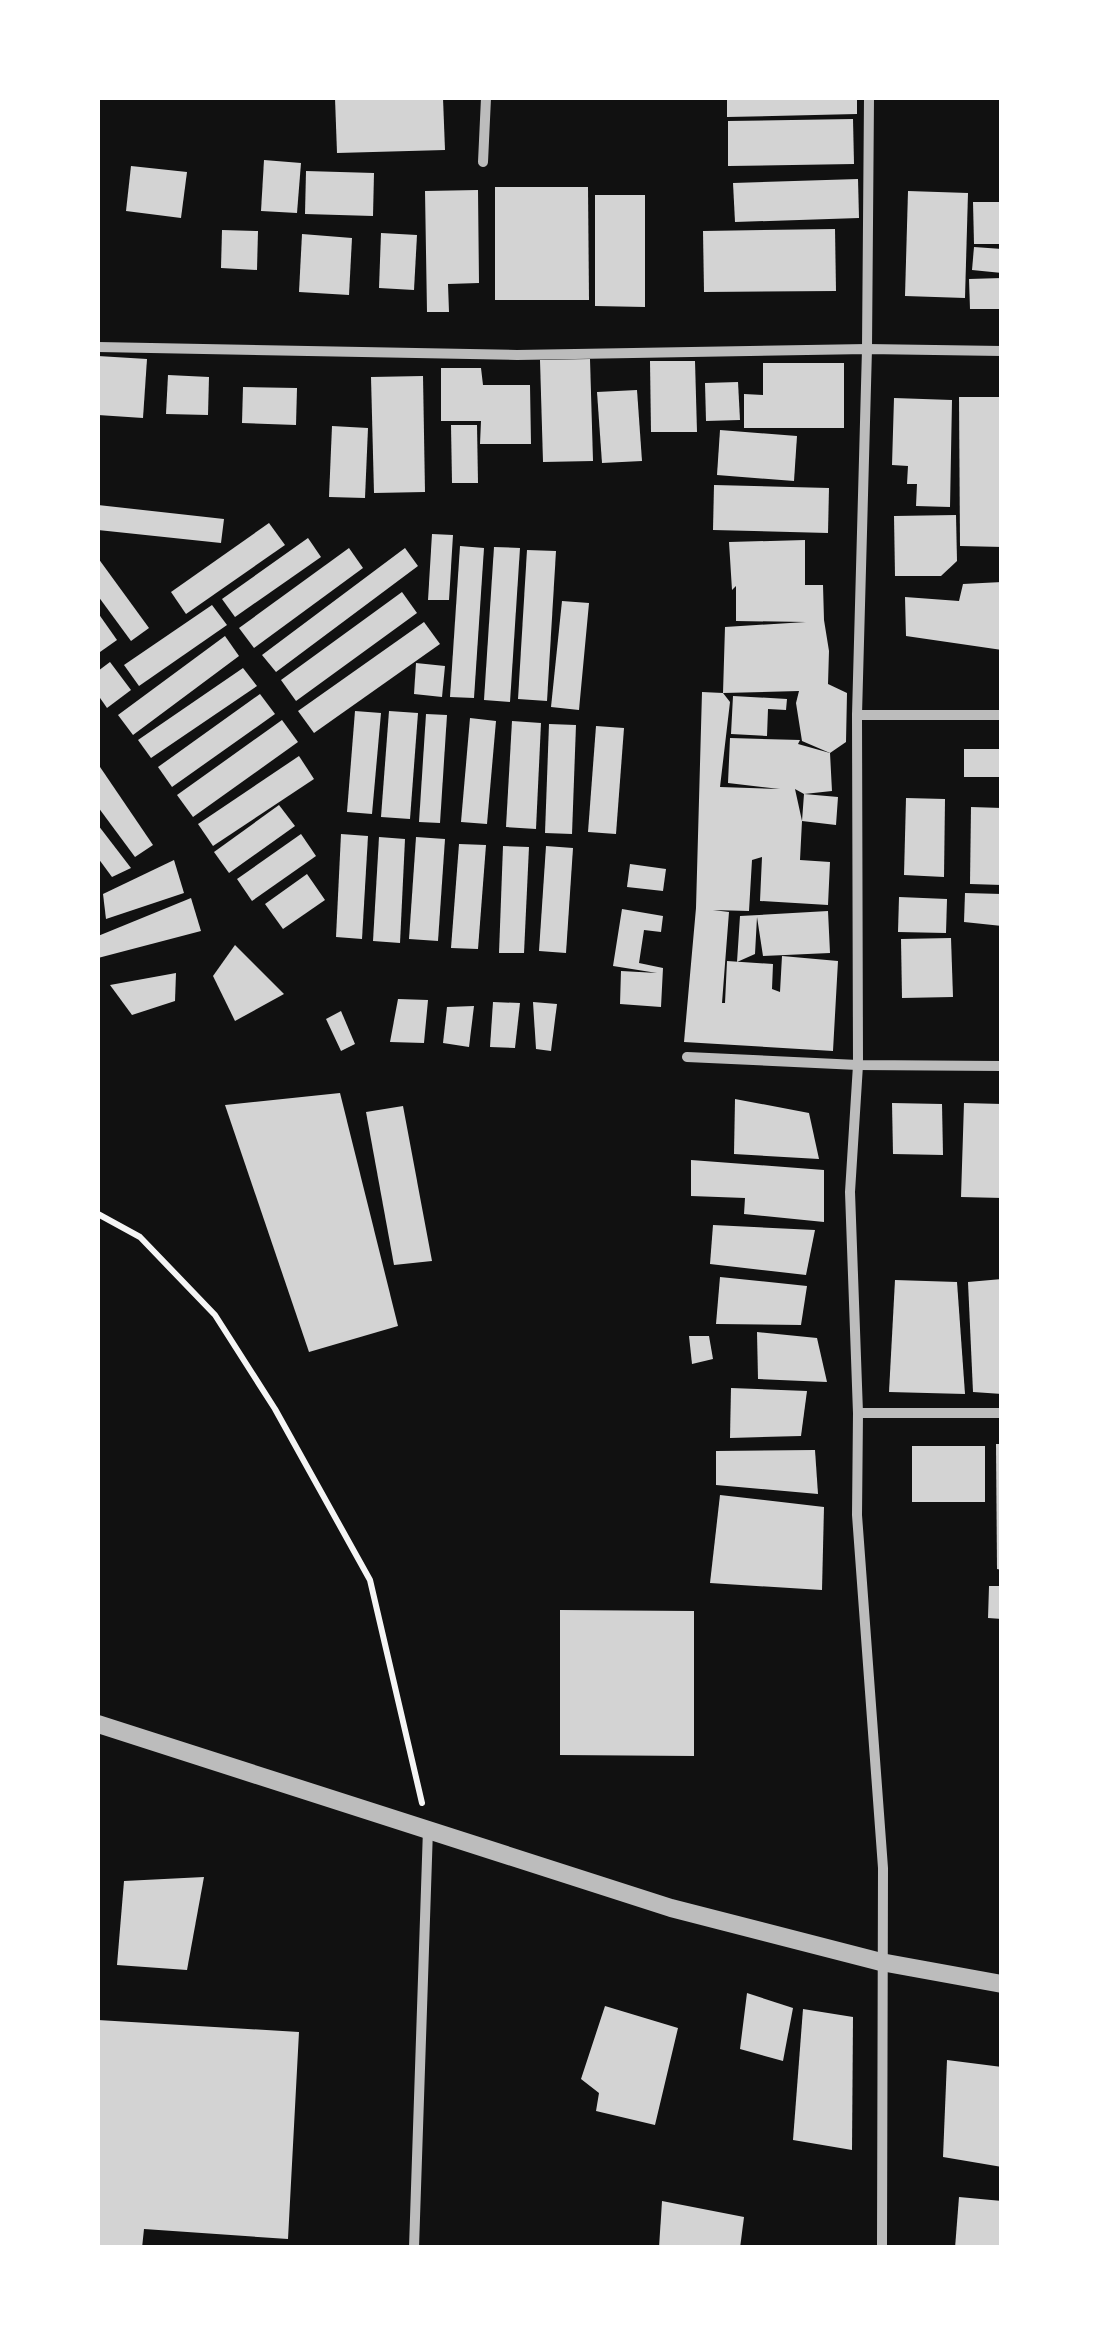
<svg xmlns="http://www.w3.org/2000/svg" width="1099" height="2345" viewBox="0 0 1099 2345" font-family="'Sofia Sans Condensed',sans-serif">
<rect width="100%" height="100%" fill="#111"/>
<g fill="#d3d3d3">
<path d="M335,98H443L445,150L337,153Z"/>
<path d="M727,98H857V114L727,117Z"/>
<path d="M853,119L854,164L728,166V121Z"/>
<path d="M264,160L301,163L297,213L261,211Z"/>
<path d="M131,166L187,172L181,218L126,211Z"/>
<path d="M306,171L374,173L373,216L305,214Z"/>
<path d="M858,179L859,218L735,222L733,183Z"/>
<path d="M495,187H588L589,300H495Z"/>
<path d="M478,190L479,283L448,284L449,312H427L425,191Z"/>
<path d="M908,191L968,193L965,298L905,296Z"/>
<path d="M595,195H645V307L595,306Z"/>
<path d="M973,202H1002V244H974Z"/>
<path d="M835,229L836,291L704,292L703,231Z"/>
<path d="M222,230L258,231L257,270L221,268Z"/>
<path d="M381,233L417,235L414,290L379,288Z"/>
<path d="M302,234L352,238L349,295L299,292Z"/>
<path d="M974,247L1002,249V273L972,270Z"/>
<path d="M1002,278V309H970L969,279Z"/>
<path d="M98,356L147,359L143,418L98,415Z"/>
<path d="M590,359L593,461L543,462L540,360Z"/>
<path d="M650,361H695L697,432H651Z"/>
<path d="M763,363H844V428H744V394L763,395Z"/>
<path d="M441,368H481L483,385H530L531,444H480L481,421H441Z"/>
<path d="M168,375L209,377L208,415L166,414Z"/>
<path d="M423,376L425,492L374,493L371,377Z"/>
<path d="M738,382L740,420L706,421L705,383Z"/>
<path d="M243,387L297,388L296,425L242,423Z"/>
<path d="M637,390L642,461L602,463L597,392Z"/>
<path d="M959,397H1002V547L960,546Z"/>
<path d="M894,398L952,400L950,507L916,506L917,484H907L908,466L892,465Z"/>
<path d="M451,425H477L478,483H452Z"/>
<path d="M332,426L368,428L365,498L329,497Z"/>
<path d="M720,430L797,436L794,481L717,475Z"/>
<path d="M714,485L829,488L828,533L713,530Z"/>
<path d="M98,505L224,519L221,543L98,530Z"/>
<path d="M956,515L957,561L941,576H895L894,516Z"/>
<path d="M269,523L285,545L186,614L171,592Z"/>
<path d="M432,534L453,535L449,600H428Z"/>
<path d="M308,538L321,557L235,617L222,599Z"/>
<path d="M805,540V585H823L824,620L829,651L828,684L847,693L846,742L830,753L802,741L796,703L799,691L723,693L725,627L806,622L736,621V586L732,590L729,542Z"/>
<path d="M460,546L484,548L474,698L450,697Z"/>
<path d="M494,547L520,548L510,702L484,700Z"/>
<path d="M349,548L363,568L254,648L239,628Z"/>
<path d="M405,548L418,566L276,672L262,655Z"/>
<path d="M527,550L556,551L547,701L518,699Z"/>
<path d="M98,558L149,628L131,641L98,596Z"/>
<path d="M1002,582V650L906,636L905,597L959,601L963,584Z"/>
<path d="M402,592L417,613L296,701L281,680Z"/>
<path d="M562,601L589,603L579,710L551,707Z"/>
<path d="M212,605L227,625L139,686L124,665Z"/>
<path d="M98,613L117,640L100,652L98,648Z"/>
<path d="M424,622L440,644L314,733L298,711Z"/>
<path d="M225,636L239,656L133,735L118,715Z"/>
<path d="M110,662L131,690L107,708L98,695V671Z"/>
<path d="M416,663L445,666L442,697L414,694Z"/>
<path d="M243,668L257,686L151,758L138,740Z"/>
<path d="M702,692L723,693L730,702L720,787L780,789L728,783L730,738L800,740L798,744L830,753L832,791L804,794L795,789L802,821L804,794L838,797L836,825L802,821L800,860L830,862L828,905L760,901L762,857L752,860L749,911L713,910L729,912L722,1003H725L727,961L773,964L772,989L780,992L782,956L838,961L833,1051L684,1042L696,908Z"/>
<path d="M260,694L275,714L172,787L158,767Z"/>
<path d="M733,696L787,699L786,710L768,709L767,736L731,734Z"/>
<path d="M355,711L381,713L372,814L347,812Z"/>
<path d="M389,711L418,713L410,819L381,817Z"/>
<path d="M426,714L447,715L440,823L419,822Z"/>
<path d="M470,718L496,721L487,824L461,822Z"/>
<path d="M282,720L298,742L193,817L177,795Z"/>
<path d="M512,721L541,723L536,829L506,827Z"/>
<path d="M549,724L576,725L572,834L545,833Z"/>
<path d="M596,726L624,728L616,834L588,832Z"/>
<rect x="964" y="749" width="38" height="28"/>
<path d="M299,756L314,779L213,846L198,824Z"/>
<path d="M98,764L153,845L135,857L98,807Z"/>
<path d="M906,798L945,799L944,877L904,875Z"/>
<path d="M279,805L295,826L229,873L214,852Z"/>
<path d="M971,807L1002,808V885L970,884Z"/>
<path d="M98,825L131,868L112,877L98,858Z"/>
<path d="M301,834L316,856L252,901L237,879Z"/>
<path d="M341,834L368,836L362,939L336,937Z"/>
<path d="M379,837L405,839L400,943L373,941Z"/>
<path d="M416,837L445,839L438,941L409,939Z"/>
<path d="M459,844L486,845L478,949L451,948Z"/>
<path d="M503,846L529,847L524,953H499Z"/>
<path d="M546,846L573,848L566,953L539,951Z"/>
<path d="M174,860L184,893L106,919L103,894Z"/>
<path d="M630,864L666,869L663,891L627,887Z"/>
<path d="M307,874L325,900L283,929L265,904Z"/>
<path d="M965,893L1002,894V926L964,922Z"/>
<path d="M899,897L947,899L946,933L898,932Z"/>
<path d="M191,898L201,931L98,958V936Z"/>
<path d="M622,909L663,916L661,932L644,930L639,963L663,968L661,1007L620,1004L621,971L657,973L613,966Z"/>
<path d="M828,911L830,953L763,956L757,917L755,954L737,962L740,916Z"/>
<path d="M951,938L953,997L902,998L901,939Z"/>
<path d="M235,945L284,994L235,1021L213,976Z"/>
<path d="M176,973L175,1001L132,1015L110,985Z"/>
<path d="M398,999L428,1000L424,1043L390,1042Z"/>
<path d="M493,1002L520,1003L515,1048L490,1047Z"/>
<path d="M533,1002L557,1004L551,1051L536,1049Z"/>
<path d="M474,1006L469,1047L443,1043L447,1007Z"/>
<path d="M341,1011L355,1044L341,1051L326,1019Z"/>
<path d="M340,1093L398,1326L309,1352L225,1105Z"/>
<path d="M735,1099L809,1113L819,1159L734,1154Z"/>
<path d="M892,1103L942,1104L943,1155L893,1154Z"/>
<path d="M964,1103L1002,1104V1198L961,1197Z"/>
<path d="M403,1106L432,1261L394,1265L366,1112Z"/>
<path d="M691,1160L824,1170V1222L744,1214L745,1198L691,1196Z"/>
<path d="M713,1225L815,1230L806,1275L710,1264Z"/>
<path d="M720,1277L807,1286L801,1325L716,1324Z"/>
<path d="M1002,1279V1394L973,1392L968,1282Z"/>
<path d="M895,1280L957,1282L965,1394L889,1392Z"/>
<path d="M757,1332L817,1338L827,1382L758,1379Z"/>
<path d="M689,1336H709L713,1359L692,1364Z"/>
<path d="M731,1388L807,1391L801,1436L730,1438Z"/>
<path d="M996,1444H1002V1570L997,1569Z"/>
<rect x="912" y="1446" width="73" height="56"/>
<path d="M815,1450L818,1494L716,1485V1451Z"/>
<path d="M720,1495L824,1507L822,1590L710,1583Z"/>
<path d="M989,1586H1002V1619L988,1618Z"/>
<path d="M560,1610L694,1611V1756L560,1755Z"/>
<path d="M204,1877L187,1970L117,1965L124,1881Z"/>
<path d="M747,1993L793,2008L783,2061L740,2049Z"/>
<path d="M605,2006L678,2028L655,2125L596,2111L599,2093L581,2079Z"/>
<path d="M803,2009L853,2017L852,2150L793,2140Z"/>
<path d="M98,2020L299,2032L288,2239L144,2229L142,2248H98Z"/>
<path d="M947,2060L1002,2067V2167L943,2157Z"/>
<path d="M959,2197L1002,2201V2248H955Z"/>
<path d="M662,2201L744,2217L740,2248H659Z"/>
</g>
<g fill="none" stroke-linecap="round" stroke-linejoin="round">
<path stroke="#f5f5f5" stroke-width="6" d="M98,1214L140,1237L215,1315L275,1409L370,1580L422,1803"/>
<g stroke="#bcbcbc" stroke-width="10">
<path d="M869,98L867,349L857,715L858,1065L850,1192L858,1413L857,1515L883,1868L882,2248"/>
<path d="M483,162L486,98"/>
<path d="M98,347L517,355L867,349L1002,351"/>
<path d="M857,715H1002"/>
<path d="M687,1057L858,1065L1002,1066"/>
<path d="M858,1413H1002"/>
<path d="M414,2248L428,1829"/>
</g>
<path stroke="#bcbcbc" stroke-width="18" d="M98,1724L671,1908L881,1962L1002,1984"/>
</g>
<rect width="1099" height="2345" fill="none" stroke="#ffffff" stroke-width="200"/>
</svg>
